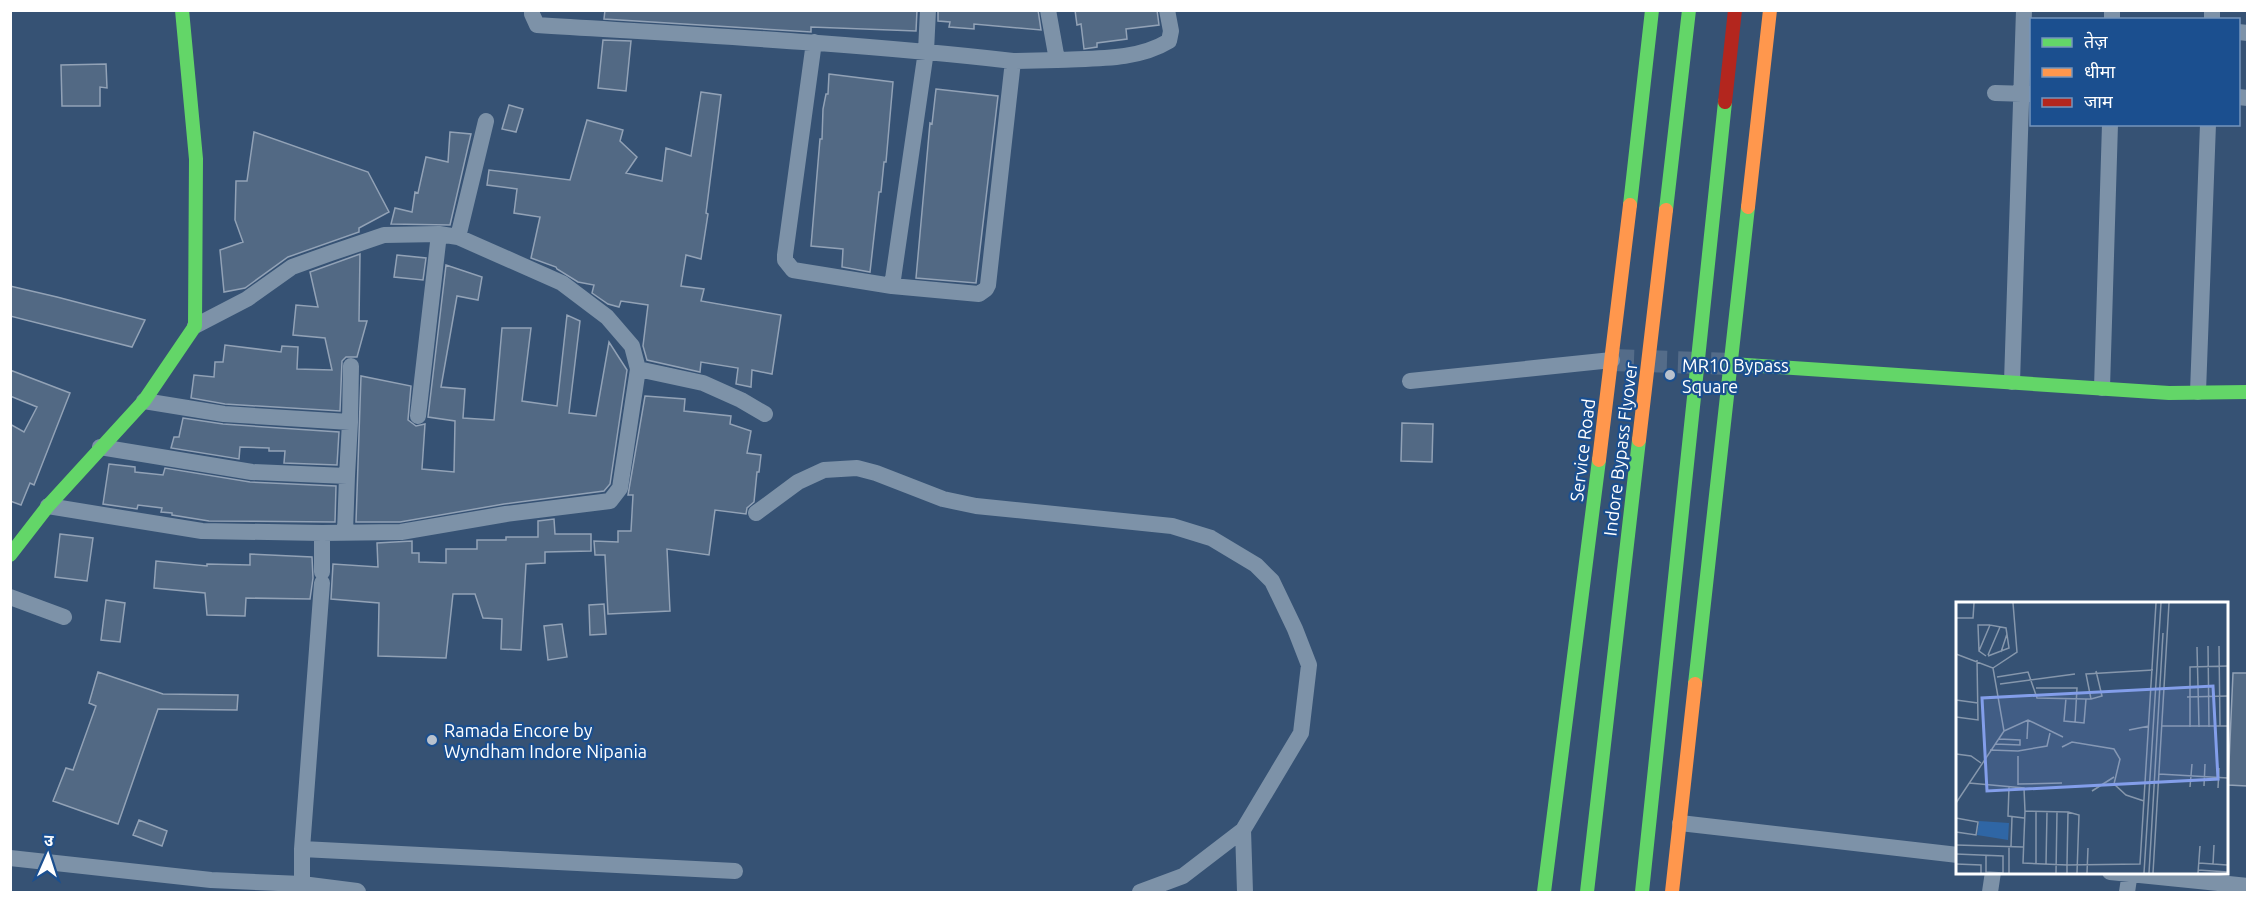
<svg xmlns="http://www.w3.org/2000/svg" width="2258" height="903" font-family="Ubuntu,'Noto Sans Devanagari',sans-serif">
<rect width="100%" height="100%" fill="#365274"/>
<path fill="#526984" stroke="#92a2b6" stroke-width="1.5" d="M605,10H917L916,31L811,27V32L604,19Z
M938,10H1038L1041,30L974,24V29L949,27L950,22L938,21Z
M1075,10H1157L1159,25L1126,29L1127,39L1097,43V47L1084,49L1081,24L1077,25Z
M603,40L631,41L626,91L598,88Z
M106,64L107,88L100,87V106H62L61,65Z
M829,74L893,82L886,162H884L881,192H879L870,272L842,267L843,249L811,246L820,139H822L823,109L826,94H828Z
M936,89L998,96L976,283L916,278L930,123L932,124Z
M701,92L721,95L706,213L708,214L701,259L686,255L681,286L704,289L701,301L781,315L772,374L752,370L751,387L736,384L738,368L701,362L700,372L647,360L643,346L648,305L621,301L619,307L608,304L592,293L594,285L578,282L557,269L556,267L531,258L540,217L514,213L517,189L487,185L489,170L570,180L587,120L623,130L620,141L637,157L626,173L662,181L666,148L691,156Z
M509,105L523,109L516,132L502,129Z
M254,132L368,172L389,212L359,228V232L288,257L245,288L224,292L220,250L243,242L235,220L236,181H247Z
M450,132L471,134L450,225L391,224L395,208L412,212L415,192L418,193L426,157L448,162Z
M360,254L359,321H367L357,357H346L342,361L340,411L225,404L191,398L194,375L214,377L215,362H223L225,345L281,352L282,346L298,347L297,369L332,370L325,338L293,335L296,305L318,307L310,272Z
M397,255L426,258L423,280L394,277Z
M446,265L482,277L478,300L457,296L441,387L465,389L463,418L494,420L502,328H531L522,401L557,406L567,315L580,321L569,413L596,416L609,342L627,370L610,484L604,491L504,504L400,522H356L361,376L411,386L408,420L416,426L425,424L422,469L454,472L455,421L428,417Z
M10,286L57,297L145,320L132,347L10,316Z
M10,370L70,393L34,485L30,483L21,505L10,501V424L24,432L37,407L10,396Z
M645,396L685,399L684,411L731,416L730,424L751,431L747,453L761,455L759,472H757L754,502L747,508L746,514L715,510L709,555L667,549L670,611L608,614L605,555H595L594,541L618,542V531H631L633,495H628Z
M183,418L223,424L339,432L337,465L284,463L285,451H269V448L240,447L239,459L171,448L174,437H179Z
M1402,423L1433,424L1432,462L1401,461Z
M109,464L135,467V472L163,475L165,468L250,482L336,486L335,522L209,521L172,515V513L161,512L162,508L138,505L137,509L103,504Z
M554,519L555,534H591V551L545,552V563L526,564L521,650L501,649L502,619L483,618L475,594H453L446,658L378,656L379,603L331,599L333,564L378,567L377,543L412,541V553H419V562L446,563V549H477V540H506V537H538V521Z
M60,534L93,538L87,581L55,577Z
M250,554L312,557L313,578L310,599L246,598L245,616L207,615L205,593L154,588L156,561L207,566V564L250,565Z
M106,600L125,603L120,642L101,640Z
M604,604L606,634L590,635L589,605Z
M562,624L567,657L548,660L544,626Z
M98,672L163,694L238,695L237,710L158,709L118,824L53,801L66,768L73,770L96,706L89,703Z
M2233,673H2247V786L2228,785Z
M139,820L167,831L162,846L133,835Z"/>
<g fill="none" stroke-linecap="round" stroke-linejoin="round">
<path stroke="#546c89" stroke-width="22" stroke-dasharray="22 11" stroke-linecap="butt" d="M1612,360L1732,364"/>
<path stroke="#7d92a8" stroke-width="16" d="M532,10V14L537,25C696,35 855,43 1013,61
M2112,20V10
M2212,20V10
M2238,32L2248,33
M814,42L785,255V260L793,270L892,286L979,294L986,289L988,285L1013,61L1057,60L1048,10
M1057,60C1094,58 1136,61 1169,41L1171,31L1167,10
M1995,93L2030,94
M2238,97L2248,98
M458,237L486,121
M892,286L926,51L928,10
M638,369L703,383L741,400L765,414
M1410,381L1612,360
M2012,382L2024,10
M2102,388L2110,124
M2198,392L2208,124
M418,416L439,234
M350,422L351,366
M100,447L252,472L347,476L350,422L224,414L144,401
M48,506L202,531L322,533L401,532L506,514L610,501L620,488L638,369L632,346L607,317L562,283L458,237L439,234L384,235L331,253L292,267L247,299L195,326
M756,513L798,482L824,470L857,468L876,473L943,499L976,506L1172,526L1211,538L1256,565L1272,581L1295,629L1309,665L1301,733L1243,830L1245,892
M345,532L347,476
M322,533V572
M10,597L64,617
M1680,823L1958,855
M302,849L735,871
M10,858L211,880L302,884L357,891L358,892
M2110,872L2248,886
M302,884V849L322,583
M1140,892L1183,876L1243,830
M1990,892L1993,872
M2127,892L2130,872"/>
<path stroke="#63d668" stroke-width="14" d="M1630,205L1652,10
M1732,364L2169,393L2248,392
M10,555L48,506L144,401L195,326L196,159L182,10
M1695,684L1748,207
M1544,892L1599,460"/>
<path stroke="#ff974d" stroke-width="14" d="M1748,207L1770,10
M1599,460L1630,205
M1672,892L1695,684"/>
<path stroke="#63d668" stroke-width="14" d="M1666,210L1689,10
M1587,892L1639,440
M1642,892L1725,102"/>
<path stroke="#ff974d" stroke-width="14" d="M1639,440L1666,210"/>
<path stroke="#b3261e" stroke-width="14" d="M1725,102L1735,10"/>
</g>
<g fill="#b9c2ce" stroke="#1b4f8f" stroke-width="2">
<circle cx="1670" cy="375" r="6"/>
<circle cx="432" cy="740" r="6"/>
</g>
<g text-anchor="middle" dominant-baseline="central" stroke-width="4.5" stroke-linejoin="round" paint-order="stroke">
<g font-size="18" fill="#fff" stroke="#1b4f8f" text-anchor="start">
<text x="1682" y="365">MR10 Bypass<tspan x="1682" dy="21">Square</tspan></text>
<text x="444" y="730">Ramada Encore by<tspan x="444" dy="21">Wyndham Indore Nipania</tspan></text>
</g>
<g font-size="18" fill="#fff" stroke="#1b4f8f">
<text transform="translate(1620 449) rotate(-83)">Indore Bypass Flyover</text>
<text transform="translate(1582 450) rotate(-83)">Service Road</text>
</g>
</g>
<g transform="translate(1956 602)">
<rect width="272" height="272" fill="#365274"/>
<path d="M23,219L53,221L52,238L21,233Z" fill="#2f66a5"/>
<path fill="none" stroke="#8697ac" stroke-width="1.5" d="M0,16H17L18,1M252,44L253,125M263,44L264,124M241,45L243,125M23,49L22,23H34M45,50L51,32M0,52L37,66L48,129L0,201M32,53L44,25M30,54L23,49L34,23L50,26L53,46L32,54M37,66L61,50L57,1M41,75L72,70L81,96L130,97M44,82L119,72M80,86H121L119,121M231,95L272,94M110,96L108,119L128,121L130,97H135L130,72L197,68M135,97L146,94L140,69M0,98L22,101M0,115L22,118L21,58M205,124H272M234,125V65L272,64M173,128L193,124M48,129L72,118L107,135M71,137L72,118M39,142L64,143V138L43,137M106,145L116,140L158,147L164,157L158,182L170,193L188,199M34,148L62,149L91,144L94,131M0,152L15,154L25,161M203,172L272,176M13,181L68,186L69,209L112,210L111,263L184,262L200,1M62,182L106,181M62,183V154M248,184L249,162M53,185L52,214L68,216M234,185L236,162M262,186L263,166M136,189L158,175M69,209L67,261L111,263V271M112,210L123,213L121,271M0,216L22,220L20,233L0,230M0,243L67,245M55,244L56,215M0,252L47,254V271L30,270V253M243,261L271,263M0,262L25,263V271M80,262V210M90,262L91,210M257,262L258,243M242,268L272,270M53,271V244M100,271L101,210M131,271L132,246M188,271L205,1M193,271L207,31M197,271L213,1M242,271L244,244"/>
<path fill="#839eea" fill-opacity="0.15" stroke="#839eea" stroke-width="3" d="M257,84L262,177L31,189L26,96Z"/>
<rect width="272" height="272" fill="none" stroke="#fff" stroke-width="3"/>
</g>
<rect width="2258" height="903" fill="none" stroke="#ffffff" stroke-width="24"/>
<rect x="2030" y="18" width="210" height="108" fill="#1b4f8f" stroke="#7695bc" stroke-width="1.5"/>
<rect x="2042" y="38" width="30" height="9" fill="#63d668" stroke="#7695bc" stroke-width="1.5"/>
<text x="2084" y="48" font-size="18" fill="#ffffff">तेज़</text>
<rect x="2042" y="68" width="30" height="9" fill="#ff974d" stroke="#7695bc" stroke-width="1.5"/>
<text x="2084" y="78" font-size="18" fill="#ffffff">धीमा</text>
<rect x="2042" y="98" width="30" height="9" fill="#b3261e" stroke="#7695bc" stroke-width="1.5"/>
<text x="2084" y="108" font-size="18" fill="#ffffff">जाम</text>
<g transform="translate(48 855) rotate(3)" stroke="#1b4f8f" stroke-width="4.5" paint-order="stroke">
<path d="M0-4.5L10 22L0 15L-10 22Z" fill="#ffffff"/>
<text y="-9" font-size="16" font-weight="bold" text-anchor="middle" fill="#ffffff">उ</text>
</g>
</svg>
